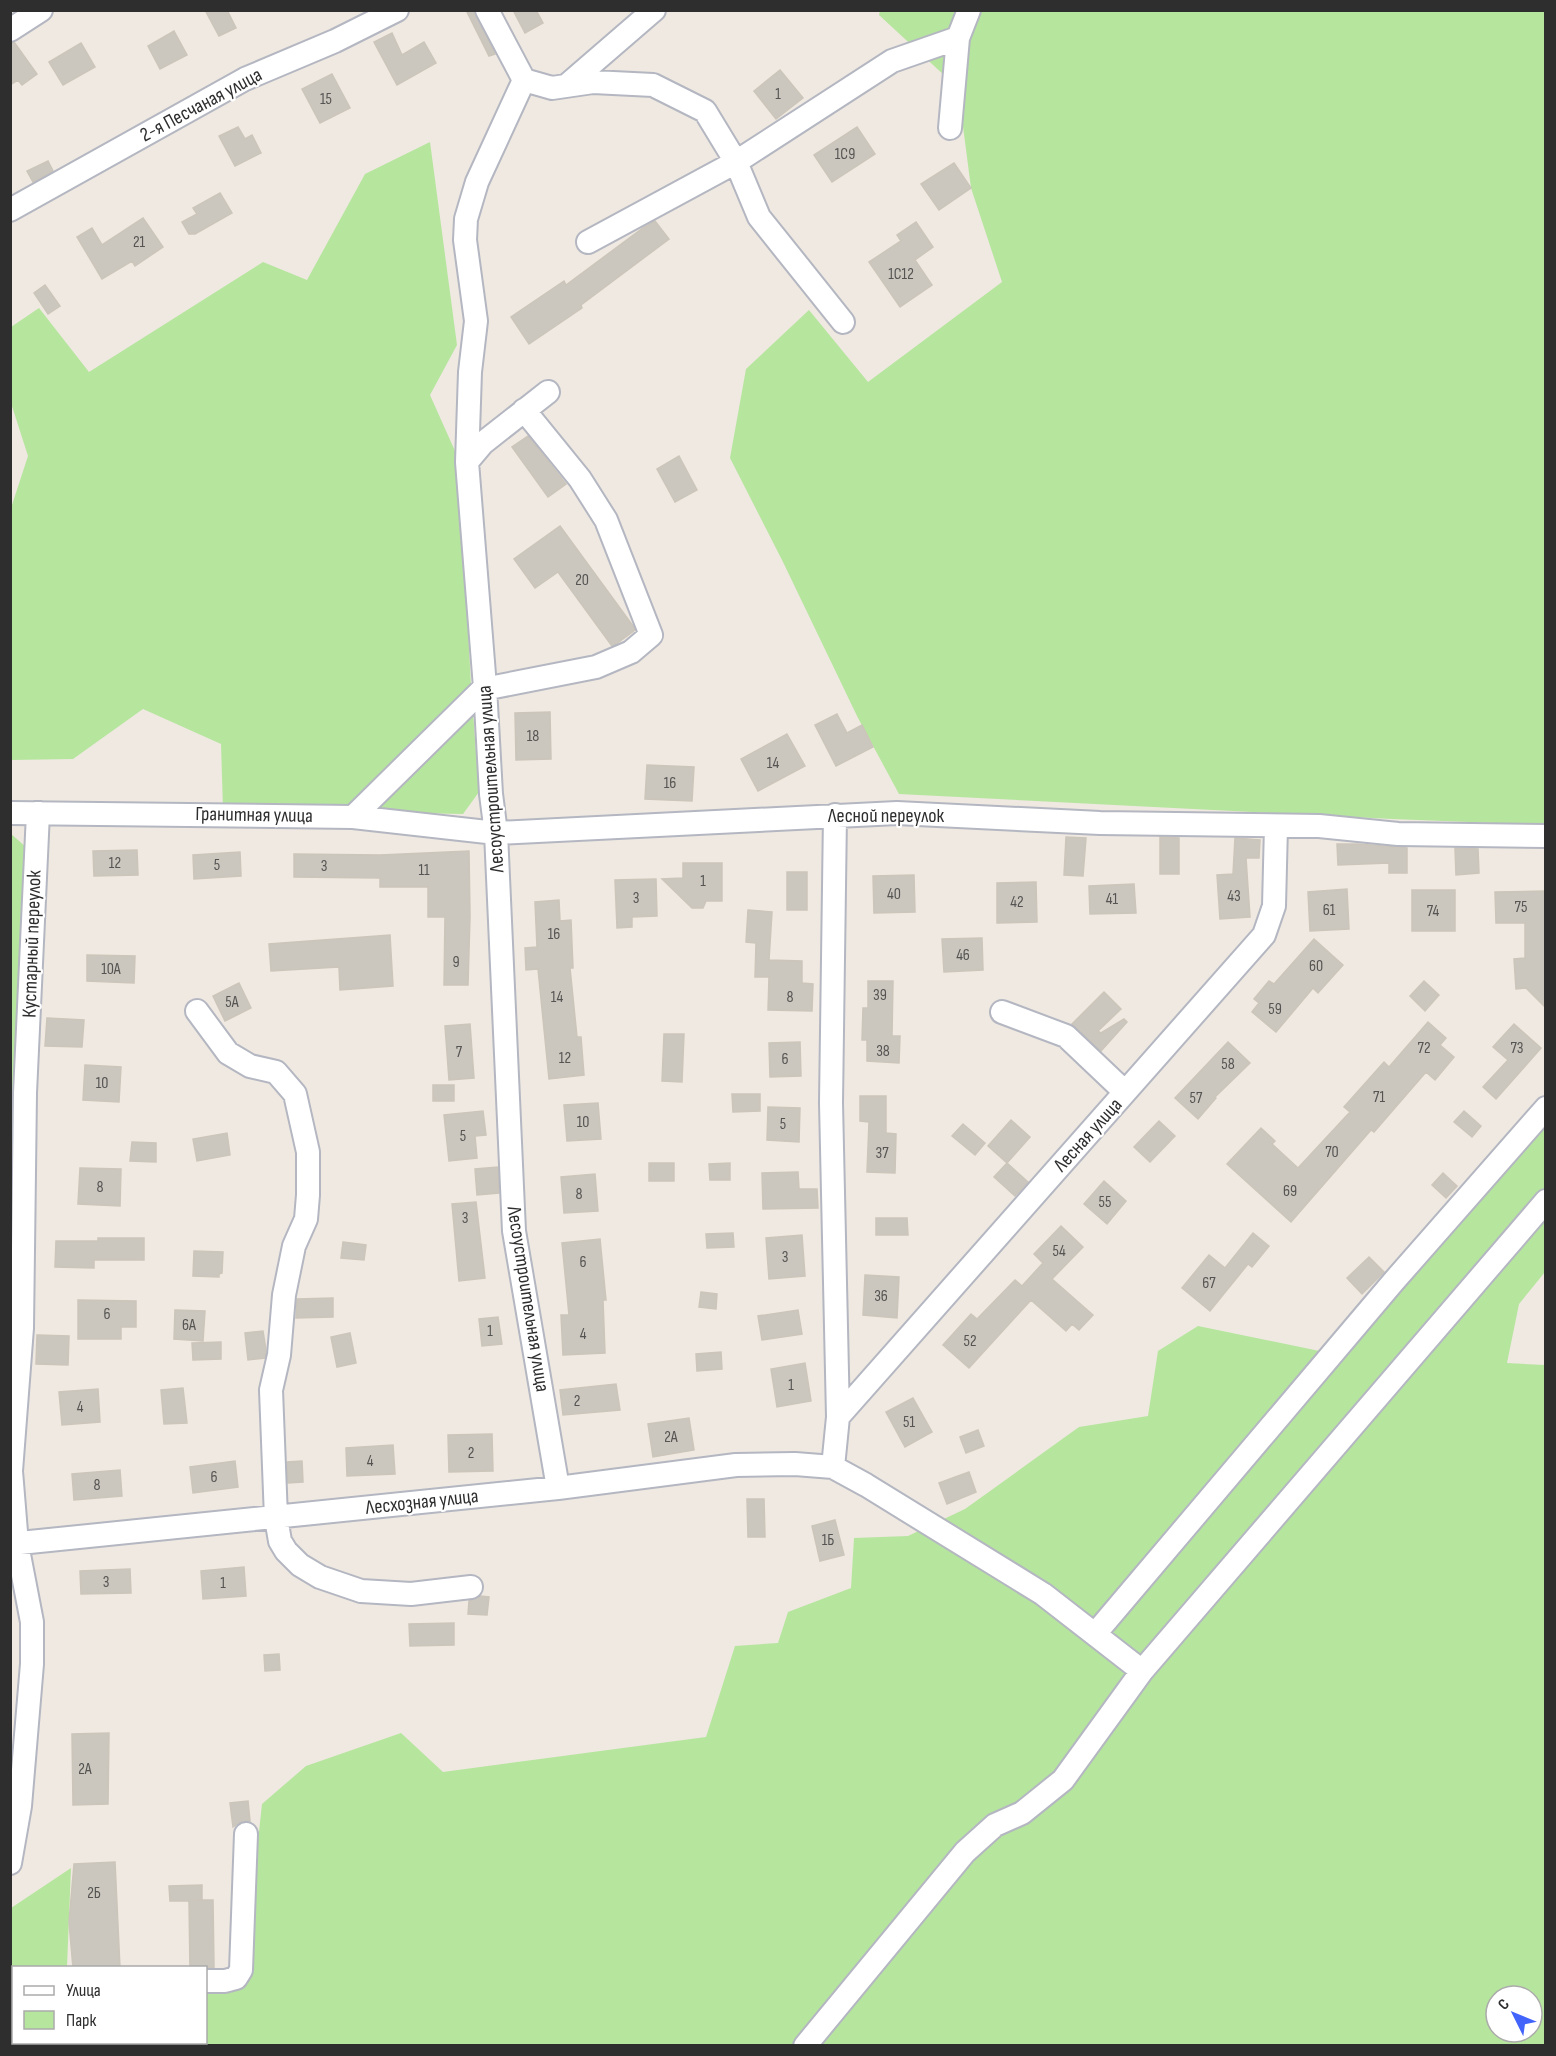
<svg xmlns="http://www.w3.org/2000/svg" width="1556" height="2056" font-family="'Sofia Sans Condensed',sans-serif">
<rect width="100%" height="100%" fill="#efe9e1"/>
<path fill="#b6e59e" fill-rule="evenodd" d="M880,11H1545V825L1392,819L899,794L858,718L783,562L730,458L746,369L809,310L868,382L1002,282L971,188L958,88L879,15Z
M430,142L457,345L430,395L459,460L471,686L479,792L463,814L223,809L221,744L143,709L73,759L11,760V508L28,456L11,403V327L39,308L89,372L263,262L307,280L365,174Z
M10,833L35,855L22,1328H10Z
M1545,1113V1272L1519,1304L1507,1363L1545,1365V2045L11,2046V1908L71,1868L67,1967L14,1968V2042H206V1971L244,1970L262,1804L306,1766L401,1733L443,1772L706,1737L735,1646L778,1643L788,1612L851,1588L854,1538L908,1536L965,1509L1079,1427L1148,1416L1158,1351L1198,1326L1334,1354ZM1496,1996H1532V2032H1496Z"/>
<path fill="#cbc7bf" stroke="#cbc5ba" stroke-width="1.5" d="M205,10H227L236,28L219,36Z
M466,10H474L495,54L489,56Z
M513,10H536L543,23L525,33Z
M174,31L187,55L160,69L148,46Z
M392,33L402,55L424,42L436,63L397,85L374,42Z
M14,42L37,74L22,85L18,80L10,85V43Z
M81,43L95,67L63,85L49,62Z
M780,70L803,98L776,119L754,91Z
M332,74L350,108L320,123L302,89Z
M238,127L245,139L252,135L261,153L235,166L219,136Z
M857,127L875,154L832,182L814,155Z
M48,161L53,171L33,182L27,171Z
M954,163L971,188L939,210L921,184Z
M220,193L232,213L195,234H189L182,222L197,214L193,208Z
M143,218L163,247L135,266L132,261L102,279L77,237L92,228L102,245Z
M655,221L669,239L581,305L582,308L529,344L511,317L564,281L566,285L643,228Z
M916,222L933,247L915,260L932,285L900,307L869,262L901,241L897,235Z
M45,285L60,306L48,314L34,293Z
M528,436L566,484L548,497L512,447Z
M679,456L697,490L675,502L657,469Z
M560,526L633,626L635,630L616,644L612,646L558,572L535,588L514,559Z
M550,712L551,759L516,760L515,713Z
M837,714L847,733L862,725L873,747L836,766L815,725Z
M787,734L805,766L758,791L741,759Z
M647,765L694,767L692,801L645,799Z
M1066,837L1086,838L1083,876L1064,875Z
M1160,837L1179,838V874H1160Z
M1235,838L1260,840L1259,858H1246L1250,917L1220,919L1217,875L1233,874Z
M1337,844H1358L1407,848V873H1389V863L1338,865Z
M1455,848L1478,849L1479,873L1456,875Z
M137,850L138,875L94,876L93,851Z
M469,851L470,916L468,985H444L445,917H428V887H380V878L294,877V854L380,855Z
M240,852L241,876L194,879L193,855Z
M683,863H722V901H706L703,908H692L662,879L683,878Z
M787,872H807V910H787Z
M914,875L915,912L874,913L873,876Z
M656,879L657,916L632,917V927L617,928L615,880Z
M1036,882L1037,922L997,923V883Z
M1134,884L1136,913L1090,914L1089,886Z
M1347,889L1349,929L1310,931L1308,892Z
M1412,890H1455V931H1412Z
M1545,891V1007L1526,988L1516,989L1514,959L1525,958V923H1496L1495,892Z
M559,900L560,921L571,920L573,968H570L577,1037H581L584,1075L549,1079L538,969L526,970L525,948L537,947L535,902Z
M748,910L772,912L769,960L802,961V983L813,984L812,1011L768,1010L769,977H755L756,943L746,942Z
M390,935L393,986L340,990L339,967L271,971L269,944Z
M982,938L983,970L944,972L942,939Z
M1314,939L1343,965L1318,993L1313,988L1276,1032L1252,1012L1259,1003L1254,999L1269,981L1274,984Z
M87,955L135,956L134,983L87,981Z
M868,981H893L892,1036H900L899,1063L867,1061V1040H862L863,1008H868Z
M1424,981L1439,995L1425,1011L1410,996Z
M239,983L251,1008L225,1021L213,996Z
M1104,992L1121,1009L1098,1031L1101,1033L1124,1019L1127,1022L1101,1051L1072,1024Z
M47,1018L84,1020L82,1047L45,1046Z
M1428,1022L1446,1038L1440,1045L1454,1057L1435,1080L1426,1072L1374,1132L1371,1130L1291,1222L1227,1164L1261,1128L1275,1141L1272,1144L1298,1168L1350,1112L1344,1107L1384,1062L1389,1067Z
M470,1024L474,1078L449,1080L445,1026Z
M1514,1024L1541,1048L1496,1099L1483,1087L1508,1060L1493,1047Z
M664,1034H684L682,1082L662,1081Z
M800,1042L801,1076L770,1077L769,1043Z
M1228,1042L1250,1063L1215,1097L1216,1098L1198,1119L1175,1098Z
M85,1065L121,1067L119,1102L83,1100Z
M433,1085H454V1101H433Z
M732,1094H760V1111L733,1112Z
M860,1096H886V1133L896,1134L895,1173L867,1172L869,1122L860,1121Z
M598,1103L601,1139L567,1141L564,1105Z
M768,1107L800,1108L799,1142L767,1140Z
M483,1111L486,1135L475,1136L477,1158L449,1161L444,1115Z
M1464,1111L1481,1126L1472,1137L1454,1122Z
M1011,1120L1030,1137L1007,1163L988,1146Z
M1159,1121L1175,1136L1150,1162L1134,1147Z
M963,1124L985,1143L975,1155L952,1136Z
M227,1133L230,1155L197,1161L193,1139Z
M132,1142L156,1143V1162L130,1161Z
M649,1163H674V1181H649Z
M730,1163V1180H710L709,1164Z
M1007,1163L1028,1182L1015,1196L994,1177Z
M498,1167L499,1193L477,1195L475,1169Z
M80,1168L121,1169L120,1206L78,1204Z
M798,1172L799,1189H817L818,1208L763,1209L762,1173Z
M1443,1173L1457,1186L1446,1198L1432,1185Z
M595,1174L598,1211L564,1213L561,1177Z
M1104,1181L1126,1201L1107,1224L1084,1204Z
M476,1202L485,1278L459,1281L452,1204Z
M876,1218H907L908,1235H876Z
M1061,1226L1083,1247L1052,1279L1093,1315L1079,1330L1072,1324L1066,1331L1031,1300L969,1368L943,1345L971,1314L977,1319L1015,1280L1022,1286L1043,1263L1034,1254Z
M733,1233L734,1247L707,1248L706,1234Z
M1253,1233L1269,1246L1252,1267L1248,1264L1210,1311L1182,1288L1209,1255L1225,1268Z
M802,1235L805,1276L769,1279L766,1238Z
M98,1238H144V1260H94V1268L55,1267L56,1241H98Z
M600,1239L606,1300H603L605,1353L563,1355L561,1315H569L562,1243Z
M343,1242L366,1245L364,1260L341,1258Z
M194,1251L223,1252L222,1273L219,1274V1277L193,1276Z
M1369,1257L1384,1272L1362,1294L1347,1278Z
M865,1275L899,1277L897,1318L863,1315Z
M701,1292L717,1294L716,1309L699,1307Z
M333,1298V1317L296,1318L297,1299Z
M78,1300L136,1301V1327H121V1339H78Z
M175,1310L205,1311L203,1341L174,1339Z
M798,1310L802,1334L762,1340L758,1316Z
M498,1317L502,1344L482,1346L479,1319Z
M263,1331L266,1350L265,1358L248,1360L245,1333Z
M350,1333L356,1363L337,1367L331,1337Z
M37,1335L69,1336L68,1365L36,1364Z
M221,1342V1359L193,1360L192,1343Z
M721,1352L722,1369L697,1371L696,1354Z
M805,1363L811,1401L777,1407L771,1369Z
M616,1384L620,1410L563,1415L560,1390Z
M183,1388L187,1423L164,1424L161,1390Z
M98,1389L100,1422L62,1425L59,1392Z
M913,1398L932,1432L905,1447L886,1412Z
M689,1418L694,1450L653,1457L648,1424Z
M978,1430L984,1446L966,1453L960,1437Z
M492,1434L493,1471L449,1472L448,1435Z
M393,1445L395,1474L347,1476L346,1448Z
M235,1461L238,1487L193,1493L190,1467Z
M302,1461L303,1482L288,1483L287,1462Z
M120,1470L122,1496L74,1500L72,1474Z
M969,1472L976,1492L947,1504L939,1483Z
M747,1499H764L765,1537H748Z
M835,1520L844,1555L820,1561L812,1526Z
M244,1567L246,1596L203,1599L201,1571Z
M130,1569L131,1593L81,1594L80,1571Z
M480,1596L489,1597L487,1615L468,1614L469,1601Z
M454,1623V1645L410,1646L409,1624Z
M279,1654L280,1670L265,1671L264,1655Z
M109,1733L108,1804L73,1805L72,1734Z
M248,1801L250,1821L240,1822L233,1827L230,1803Z
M115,1862L120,1968H73L69,1922L74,1864Z
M202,1885V1900H196H213L214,1968H190L189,1901H170L169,1886Z"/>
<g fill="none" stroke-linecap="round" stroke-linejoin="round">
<g stroke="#b4b7c1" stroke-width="26">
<path id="minor" d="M487,10L524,80
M10,30L41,10
M524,80L477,182L466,219L465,240L476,321L470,372L467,462L485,687L491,794L496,833L514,1231L558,1488
M524,80L552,88L593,82L653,85L705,111L736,162L759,217L843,322
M566,86L654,10
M950,128L958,38L969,10
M10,210L245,79L335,41L397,10
M588,242L736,162L892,61L958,38
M467,462L483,443L548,392
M489,688L596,667L631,652L651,635L606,520L580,479L524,410
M10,813L353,817L496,833L897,813L1100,823L1319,826L1398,834L1546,836
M353,817L485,687
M197,1011L228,1053L250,1066L276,1072L295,1094L308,1152V1195L306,1219L294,1246L284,1295L279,1355L271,1390L276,1518L280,1541L286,1551L300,1565L320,1577L361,1591L411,1594L471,1587
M1002,1012L1066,1036L1125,1092
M838,1417L1264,935L1274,906L1276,826
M833,1467L838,1417L831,1103L835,815
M10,1544L558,1488L736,1465L795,1464L833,1467L866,1485L1043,1594L1142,1671
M1095,1634L1394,1281L1546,1108
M10,1863L20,1806L32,1664V1622L17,1544L11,1471L22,1328L25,1093L38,813
M10,1981H14
M206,1981H225L236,1978L241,1970L246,1834
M805,2046L965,1852L995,1825L1022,1813L1063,1780L1142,1671L1546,1201"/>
</g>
<use href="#minor" stroke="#fff" stroke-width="22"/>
</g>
<g text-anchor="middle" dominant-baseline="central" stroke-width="4.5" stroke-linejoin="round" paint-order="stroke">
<g font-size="16" fill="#555452">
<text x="778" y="94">1</text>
<text x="326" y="99">15</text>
<text x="845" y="154">1С9</text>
<text x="139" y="242">21</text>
<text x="901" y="274">1С12</text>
<text x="582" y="580">20</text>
<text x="533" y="736">18</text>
<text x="773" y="763">14</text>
<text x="670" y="783">16</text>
<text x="115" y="863">12</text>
<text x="217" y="865">5</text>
<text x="324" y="866">3</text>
<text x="424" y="870">11</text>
<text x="703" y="881">1</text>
<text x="894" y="894">40</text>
<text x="1234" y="896">43</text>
<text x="636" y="898">3</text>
<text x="1112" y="899">41</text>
<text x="1017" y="902">42</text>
<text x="1521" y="907">75</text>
<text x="1329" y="910">61</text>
<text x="1433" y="911">74</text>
<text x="554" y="934">16</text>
<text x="963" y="955">46</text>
<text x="456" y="962">9</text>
<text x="1316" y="966">60</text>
<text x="111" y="969">10А</text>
<text x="880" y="995">39</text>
<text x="557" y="997">14</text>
<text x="790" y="997">8</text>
<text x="232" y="1002">5А</text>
<text x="1275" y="1009">59</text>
<text x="1424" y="1048">72</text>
<text x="1517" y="1048">73</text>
<text x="883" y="1051">38</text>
<text x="459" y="1052">7</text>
<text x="565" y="1058">12</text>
<text x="785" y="1059">6</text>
<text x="1228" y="1064">58</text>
<text x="102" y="1083">10</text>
<text x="1379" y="1097">71</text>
<text x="1196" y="1098">57</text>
<text x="583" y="1122">10</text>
<text x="783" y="1124">5</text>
<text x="463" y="1136">5</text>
<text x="1332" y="1152">70</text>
<text x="882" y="1153">37</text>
<text x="100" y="1187">8</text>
<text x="1290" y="1191">69</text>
<text x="579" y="1194">8</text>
<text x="1105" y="1202">55</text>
<text x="465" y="1218">3</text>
<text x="1059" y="1251">54</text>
<text x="785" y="1257">3</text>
<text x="583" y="1262">6</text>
<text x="1209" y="1283">67</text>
<text x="881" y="1296">36</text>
<text x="107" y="1314">6</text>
<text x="189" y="1325">6А</text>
<text x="490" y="1331">1</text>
<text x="583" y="1334">4</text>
<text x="970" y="1341">52</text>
<text x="791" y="1385">1</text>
<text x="577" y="1401">2</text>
<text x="80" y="1407">4</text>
<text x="909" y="1422">51</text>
<text x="671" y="1437">2А</text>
<text x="471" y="1453">2</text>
<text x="370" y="1461">4</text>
<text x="214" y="1477">6</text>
<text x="97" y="1485">8</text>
<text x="828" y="1540">1Б</text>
<text x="106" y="1582">3</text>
<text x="223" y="1583">1</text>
<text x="85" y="1769">2А</text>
<text x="94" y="1893">2Б</text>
</g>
<g font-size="20" fill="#2e2e2e" stroke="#fff">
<text transform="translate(201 105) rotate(-28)">2-я Песчаная улица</text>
<text transform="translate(491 779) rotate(-94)">Лесоустроительная улица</text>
<text transform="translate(254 815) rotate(1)">Гранитная улица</text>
<text x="886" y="816">Лесной переулок</text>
<text transform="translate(32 944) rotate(-88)">Кустарный переулок</text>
<text transform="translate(1088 1135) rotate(-48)">Лесная улица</text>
<text transform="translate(528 1299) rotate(81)">Лесоустроительная улица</text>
<text transform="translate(422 1502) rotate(-6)">Лесхозная улица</text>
</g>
</g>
<rect width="1556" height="2056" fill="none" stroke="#2e2e2e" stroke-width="24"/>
<rect x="12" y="1966" width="195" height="78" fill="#ffffff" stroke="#ababab" stroke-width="1.5"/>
<rect x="24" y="1986" width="30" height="9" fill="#ffffff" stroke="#ababab" stroke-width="1.5"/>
<text x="66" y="1996" font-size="18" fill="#2e2e2e">Улица</text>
<rect x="24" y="2011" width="30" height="18" fill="#b6e59e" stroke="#ababab" stroke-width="1.5"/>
<text x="66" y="2026" font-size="18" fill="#2e2e2e">Парк</text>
<g transform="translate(1514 2014) rotate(313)"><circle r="28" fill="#ffffff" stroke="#ababab" stroke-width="1.5"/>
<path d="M0-4.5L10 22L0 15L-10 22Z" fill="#4264fb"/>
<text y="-9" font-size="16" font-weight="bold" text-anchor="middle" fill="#2e2e2e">С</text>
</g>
</svg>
